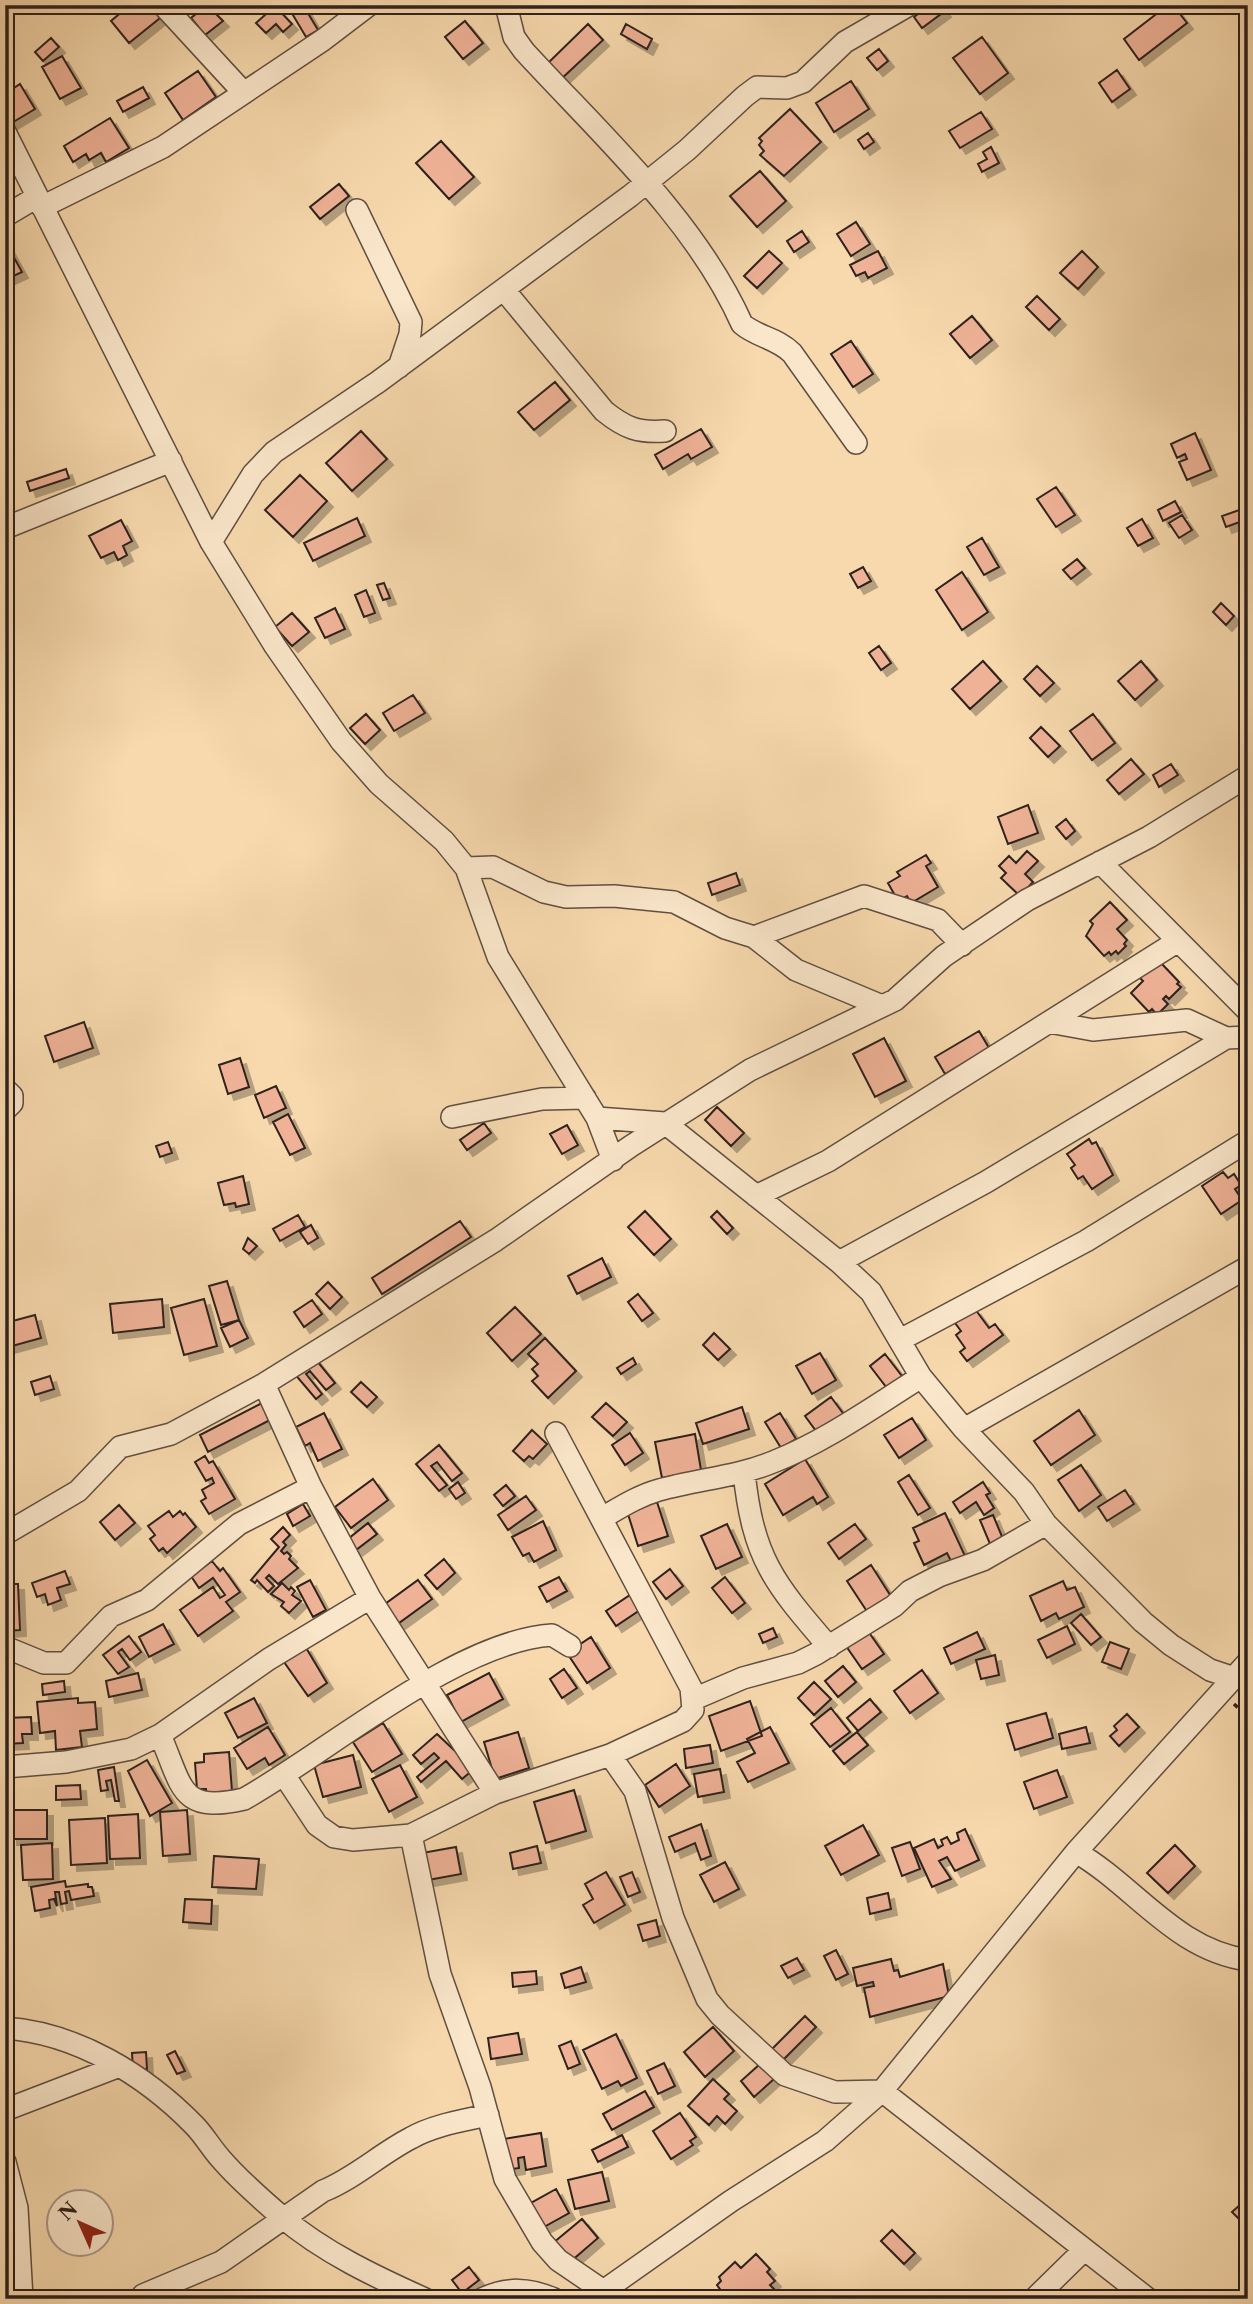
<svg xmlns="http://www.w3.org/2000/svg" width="1253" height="2304" font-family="'Libre Caslon Text',serif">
<defs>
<filter id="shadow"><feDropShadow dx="6" dy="6" stdDeviation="0" flood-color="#0004"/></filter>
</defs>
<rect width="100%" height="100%" fill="#f7d9ad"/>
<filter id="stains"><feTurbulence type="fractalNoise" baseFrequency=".00286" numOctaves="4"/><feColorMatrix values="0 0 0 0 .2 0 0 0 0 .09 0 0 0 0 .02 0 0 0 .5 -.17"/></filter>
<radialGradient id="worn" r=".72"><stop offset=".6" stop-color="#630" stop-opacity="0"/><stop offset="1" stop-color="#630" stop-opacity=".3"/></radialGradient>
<path fill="#efb297" stroke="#2e211d" stroke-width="2" filter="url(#shadow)" d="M130,5H150L160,18L129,43L111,21Z
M207,5L223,21L205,35L191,18Z
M287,5H303L318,30L306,37Z
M930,5H940L945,11L922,28L914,17Z
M1168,5H1173L1187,23L1139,60L1124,39Z
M275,6L292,24L283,32L276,24L266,33L256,23Z
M465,21L483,43L463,59L445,37Z
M588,24L603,40L559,81L545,66Z
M626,24L652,39L647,49L621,34Z
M982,37L1008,73L980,94L953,58Z
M51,38L59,47L43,61L35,52Z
M879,49L888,61L877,70L867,58Z
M62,56L81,88L60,99L42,67Z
M1117,70L1130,89L1112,102L1099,83Z
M198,71L216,97L183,120L165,93Z
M851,81L869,109L834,132L816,103Z
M20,84L35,109L10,124L5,116V94Z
M143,87L149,98L123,112L117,101Z
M790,109L821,142L784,176L760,155L764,151L759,145L762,141L759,138Z
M981,112L992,129L960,148L949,131Z
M110,118L129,148L106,162L101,153L89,160L86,154L73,162L64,146Z
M868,133L874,142L864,149L858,140Z
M441,141L474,177L449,199L416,163Z
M991,147L999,163L982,172L978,164L987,159L983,152Z
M760,171L786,201L757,227L730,196Z
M339,184L349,196L320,219L310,207Z
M856,222L870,244L851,256L837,234Z
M802,231L809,242L794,252L787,241Z
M5,241L22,272L5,280Z
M769,251L782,263L757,288L744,276Z
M878,251L887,268L868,278L865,272L856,276L850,265Z
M1082,251L1098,267L1078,289L1060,273Z
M1037,296L1060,319L1049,330L1026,307Z
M972,316L992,340L970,358L950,334Z
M851,341L873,374L853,387L831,354Z
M555,382L570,400L534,430L518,412Z
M701,429L712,447L691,459L688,454L663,469L655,455Z
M361,431L387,459L352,491L326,463Z
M1195,433L1211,470L1187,480L1179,462L1187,459L1185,454L1177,458L1171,444Z
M66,469L69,478L30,491L27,482Z
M300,475L327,501L293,537L265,510Z
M1056,487L1075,515L1056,527L1037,499Z
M1175,501L1181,512L1163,521L1158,510Z
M1248,507V519L1226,527L1222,516Z
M1182,515L1192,530L1179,538L1169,523Z
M357,518L365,536L313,561L304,543Z
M1142,519L1153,538L1138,546L1127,528Z
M121,520L132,541L123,546L127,555L118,560L114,552L101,558L89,536Z
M982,538L999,567L984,575L967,547Z
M1077,559L1085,568L1071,579L1063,570Z
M863,567L871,581L858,588L850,574Z
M962,572L988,612L962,630L936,590Z
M384,583L390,598L383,600L377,585Z
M366,590L375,613L364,617L355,595Z
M1221,603L1234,616L1226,625L1213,612Z
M335,608L345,629L325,638L315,618Z
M292,613L309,632L292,646L275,627Z
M879,646L891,663L881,670L869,653Z
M983,661L1001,681L970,709L952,689Z
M1141,661L1157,680L1135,700L1118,681Z
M1037,666L1054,683L1040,696L1024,679Z
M413,695L425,713L394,731L383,713Z
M366,714L380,730L365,744L350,728Z
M1093,714L1115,743L1092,760L1070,731Z
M1041,727L1060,746L1048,757L1030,738Z
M1131,759L1144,774L1119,794L1107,780Z
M1171,764L1178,775L1159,787L1153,775Z
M1028,805L1038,833L1008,844L998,817Z
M1066,819L1075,831L1066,839L1056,827Z
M1027,851L1038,861L1025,874L1033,882L1020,896L1001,878L1006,873L999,866L1009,856L1016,863Z
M926,855L931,863L926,866L938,887L911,903L907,896L898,901L888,883L900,876L897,872Z
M736,873L740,885L712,895L708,883Z
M1110,902L1127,920L1117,929L1127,940L1124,944L1126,946L1118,954L1116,951L1111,955L1109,952L1104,956L1086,936L1093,924L1090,921Z
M1161,963L1179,982L1177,984L1181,987L1169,999L1166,996L1163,999L1168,1004L1157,1015L1152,1009L1149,1012L1131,993L1143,981L1137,975Z
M84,1022L93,1048L54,1062L45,1036Z
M979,1031L989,1048L945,1074L935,1057Z
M884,1038L906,1081L875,1097L853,1054Z
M240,1058L249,1087L228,1094L219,1065Z
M276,1086L286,1108L264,1118L255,1095Z
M717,1107L744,1133L731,1146L705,1120Z
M288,1114L305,1148L290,1155L273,1122Z
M484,1123L491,1133L467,1150L460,1140Z
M567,1125L578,1145L562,1154L550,1134Z
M1089,1139L1092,1144L1096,1142L1113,1175L1092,1189L1083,1176L1078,1179L1071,1168L1075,1165L1067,1154Z
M168,1142L172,1153L160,1157L156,1146Z
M1223,1172L1228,1178L1234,1174L1241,1185L1235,1189L1242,1200L1221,1214L1202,1186Z
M243,1176L249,1204L236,1207L235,1203L224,1205L218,1183Z
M645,1211L671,1239L654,1255L628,1227Z
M717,1211L733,1228L727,1234L711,1217Z
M298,1215L305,1227L280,1241L273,1229Z
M460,1221L471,1237L382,1294L372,1278Z
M311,1225L318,1238L308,1244L300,1232Z
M248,1238L257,1246L249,1254L243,1249Z
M602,1258L611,1277L577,1294L568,1276Z
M227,1281L239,1320L221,1325L209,1286Z
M328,1282L342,1297L330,1309L316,1294Z
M638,1294L653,1313L642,1321L628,1302Z
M162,1299L164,1327L113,1333L110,1304Z
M204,1299L217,1346L184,1355L171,1308Z
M312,1300L322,1314L304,1327L294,1312Z
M515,1307L541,1334L512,1361L487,1333Z
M975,1309L989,1328L995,1324L1003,1335L967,1361L960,1352L965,1348L956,1335L961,1331L955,1323Z
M35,1315L41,1338L5,1348V1323Z
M239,1320L248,1338L230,1347L221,1328Z
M714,1333L730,1349L718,1360L703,1345Z
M545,1338L576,1371L548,1398L532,1381L538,1376L532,1369L538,1364L528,1354Z
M820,1353L836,1380L812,1394L796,1366Z
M885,1354L905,1380L890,1392L870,1366Z
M313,1356L335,1383L326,1390L310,1371L306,1374L322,1394L316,1399L293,1372Z
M633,1358L636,1364L621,1374L617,1368Z
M50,1376L54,1389L35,1395L31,1382Z
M361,1382L377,1397L367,1407L351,1392Z
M831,1397L845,1416L819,1435L805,1416Z
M262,1403L270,1420L208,1452L200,1435Z
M606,1403L627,1422L613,1436L592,1417Z
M742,1407L749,1429L703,1444L696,1423Z
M1079,1410L1095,1435L1051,1465L1034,1441Z
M324,1413L342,1449L318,1461L310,1443L305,1446L296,1427Z
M780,1413L796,1439L781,1448L765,1422Z
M912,1418L926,1440L899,1458L884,1435Z
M532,1430L547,1444L533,1459L529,1456L524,1461L513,1451Z
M630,1433L643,1453L625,1465L612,1445Z
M695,1434L701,1470L662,1478L655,1442Z
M439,1445L462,1473L452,1481L437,1462L431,1466L447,1485L439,1491L416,1464Z
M205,1456L209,1463L213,1461L235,1499L209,1514L201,1501L206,1498L202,1490L214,1483L212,1478L206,1481L195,1462Z
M805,1459L828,1497L817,1504L813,1497L783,1515L765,1484Z
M1081,1465L1101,1495L1079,1511L1058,1480Z
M909,1475L930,1508L918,1515L898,1482Z
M373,1479L388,1500L351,1528L335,1507Z
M458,1482L465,1493L456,1499L449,1489Z
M983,1482L990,1493L986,1495L994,1508L984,1515L976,1502L960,1513L953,1502Z
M506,1485L515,1496L503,1506L494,1495Z
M1125,1490L1134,1504L1107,1521L1098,1507Z
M526,1496L536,1510L508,1530L498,1515Z
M657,1502L668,1536L638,1546L627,1511Z
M303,1504L310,1516L293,1526L287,1514Z
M119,1505L135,1523L115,1540L100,1522Z
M169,1511L173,1517L180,1511L183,1515L185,1513L196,1527L167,1553L163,1548L159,1551L150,1539L155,1535L148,1526Z
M945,1513L965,1556L952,1563L947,1553L924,1565L914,1543L919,1541L913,1528Z
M993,1515L1003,1539L990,1544L980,1520Z
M543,1521L556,1550L534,1562L529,1553L523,1556L512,1537Z
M368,1523L377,1534L356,1550L348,1539Z
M727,1524L742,1557L716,1569L701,1536Z
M855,1524L866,1539L839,1559L828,1543Z
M283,1527L290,1535L283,1542L286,1545L281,1551L284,1554L287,1552L291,1556L289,1559L298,1568L278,1584L269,1575L266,1578L274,1586L268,1592L257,1580L255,1583L251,1580L279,1547L271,1539Z
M444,1559L455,1573L437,1589L425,1575Z
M212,1561L220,1571L223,1568L240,1592L226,1602L233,1611L198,1636L180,1610L213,1587L220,1598L225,1595L213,1578L199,1588L191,1576Z
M871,1565L892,1598L868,1613L847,1581Z
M670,1569L683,1586L666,1599L653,1582Z
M65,1571L70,1584L57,1588L61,1600L48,1605L45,1594L37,1597L32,1583Z
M559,1577L567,1591L547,1602L539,1587Z
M725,1577L745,1603L732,1613L712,1588Z
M310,1580L326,1610L313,1617L297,1587Z
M418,1580L432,1599L399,1623L385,1604Z
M1063,1581L1067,1590L1075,1587L1084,1607L1059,1619L1056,1613L1041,1621L1030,1596Z
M282,1583L289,1590L291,1587L295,1591L292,1595L301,1601L289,1613L281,1606L284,1602L271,1594Z
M5,1584H18L20,1630L5,1631Z
M633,1593L643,1608L616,1626L606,1611Z
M1081,1614L1101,1637L1091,1645L1071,1623Z
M163,1624L174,1644L149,1657L139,1637Z
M1067,1626L1075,1644L1047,1658L1038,1640Z
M773,1628L777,1637L763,1643L759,1634Z
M868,1631L884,1654L862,1669L846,1646Z
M977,1632L985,1649L951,1664L944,1648Z
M129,1636L141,1652L130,1660L122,1649L118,1652L129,1667L118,1674L103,1655Z
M591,1637L610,1668L587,1683L567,1653Z
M1110,1642L1129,1649L1121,1669L1102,1662Z
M305,1646L327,1683L308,1696L284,1662Z
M995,1655L999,1675L981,1679L976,1660Z
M843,1666L856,1682L838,1697L825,1681Z
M564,1669L577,1688L562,1698L550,1679Z
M922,1670L938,1693L910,1713L894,1691Z
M138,1673L142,1690L109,1697L106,1681Z
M489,1673L503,1699L461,1722L447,1695Z
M64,1681L65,1692L43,1695L42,1684Z
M814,1682L831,1699L814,1715L798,1698Z
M78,1698V1703L95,1702L97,1729L80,1731L82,1747L56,1750L55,1731L40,1733L37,1702Z
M254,1698L267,1723L238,1738L225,1713Z
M870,1699L881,1712L858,1731L847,1718Z
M750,1701L762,1736L721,1751L709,1716Z
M831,1708L850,1732L830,1747L811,1724Z
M1046,1713L1053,1738L1015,1750L1007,1724Z
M1127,1714L1139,1727L1119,1746L1110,1736L1117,1730L1114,1726Z
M31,1717L32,1734H22L23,1743L5,1744V1718Z
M383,1723L402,1754L372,1772L353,1742Z
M268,1727L285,1755L269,1765L265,1758L247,1769L234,1748Z
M770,1727L789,1763L748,1782L737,1762L755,1753L747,1739Z
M1086,1727L1090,1743L1062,1749L1059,1734Z
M518,1732L529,1768L495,1779L484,1742Z
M857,1732L868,1745L844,1764L833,1751Z
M437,1734L474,1769L462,1779L446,1761L421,1782L417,1777L439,1758L434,1753L421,1764L413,1755Z
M710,1745L713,1763L686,1768L684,1749Z
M229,1752L232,1791L206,1793V1789H197L195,1763L204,1762V1754Z
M353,1755L361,1787L323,1797L314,1765Z
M147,1760L172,1803L150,1816L128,1771Z
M676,1764L690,1786L659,1807L645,1785Z
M400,1765L417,1797L389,1812L372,1779Z
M114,1767L119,1801H115L111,1780L106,1781L108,1790L101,1791L98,1770Z
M720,1769L724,1792L698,1797L694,1774Z
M1057,1770L1067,1797L1034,1809L1024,1782Z
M80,1785L81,1799L56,1800V1786Z
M574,1790L586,1831L546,1843L534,1802Z
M11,1810H47V1839H11Z
M187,1810L190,1854L163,1856L160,1812Z
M138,1814L140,1858L110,1859L108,1816Z
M105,1818L107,1863L71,1865L69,1820Z
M701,1824L711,1856L701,1860L695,1843L675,1852L669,1837Z
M863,1825L879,1855L841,1875L825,1846Z
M965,1829L979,1860L955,1871L947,1857L939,1861L951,1879L932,1887L914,1848L934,1839L938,1848L943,1845L941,1840L947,1837L951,1844L959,1840L957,1833Z
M910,1842L920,1869L902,1876L892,1848Z
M52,1843L53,1879L23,1880L21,1845Z
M1175,1845L1195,1866L1168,1893L1147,1873Z
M537,1846L541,1863L513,1869L510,1853Z
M456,1847L461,1874L428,1880L422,1853Z
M214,1856L259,1859L256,1889L212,1887Z
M725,1862L739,1889L714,1902L700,1875Z
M606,1872L625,1905L594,1923L583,1905L593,1899L585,1884Z
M632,1872L640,1892L628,1897L620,1877Z
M65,1881L66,1887L88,1884V1887H92L94,1896L71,1900L69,1891L65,1892L67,1903L61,1904L59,1892H55L57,1906L54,1899L49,1900L50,1908L35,1911L31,1887Z
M888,1893L891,1909L870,1914L867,1898Z
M185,1899L212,1900L211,1924L183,1922Z
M656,1920L660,1936L643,1941L638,1925Z
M836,1950L848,1974L836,1980L824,1956Z
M797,1958L804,1970L788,1978L781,1966Z
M891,1959L894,1971L898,1970L900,1977L943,1964L949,1996L870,2017L864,1988L874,1986L873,1982L857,1986L853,1968Z
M581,1967L586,1982L565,1988L561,1974Z
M536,1971L537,1984L513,1987L512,1973Z
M805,2016L816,2027L783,2060L772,2049Z
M713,2027L734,2051L705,2077L684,2052Z
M518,2033L522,2054L491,2059L488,2038Z
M616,2034L637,2078L621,2086L618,2081L602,2089L583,2050Z
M571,2041L580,2064L568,2069L559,2046Z
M175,2051L185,2071L177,2074L167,2055Z
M146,2052L147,2069L133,2070L132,2053Z
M664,2063L675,2086L658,2094L647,2071Z
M760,2064L774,2079L754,2097L741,2081Z
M713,2079L729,2094L724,2099L737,2111L725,2124L717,2116L709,2125L688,2106Z
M645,2091L654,2107L612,2130L603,2114Z
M680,2113L696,2137L690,2141L693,2145L671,2159L653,2131Z
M541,2133L546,2166L526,2170L524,2157L518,2158L519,2168L507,2170L503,2139Z
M622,2135L628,2147L598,2162L592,2150Z
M602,2172L609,2201L575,2209L568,2180Z
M556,2189L569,2213L544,2227L531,2203Z
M1242,2203L1248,2213L1240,2220L1232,2212Z
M582,2219L598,2238L570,2262L553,2243Z
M892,2230L915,2253L904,2264L881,2241Z
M756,2254L770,2269L767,2272L775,2281L770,2285L774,2289L763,2299H727L717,2285L721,2281L719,2277L735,2262L741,2268Z
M469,2267L479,2280L462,2293L452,2280Z"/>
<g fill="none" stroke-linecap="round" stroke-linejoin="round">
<g stroke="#604f41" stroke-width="24">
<path id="street" d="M163,5L244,93
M506,5L514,37L524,51C601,135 695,219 742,324C757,337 777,338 792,353L856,443
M5,132L211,542L275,646L341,741L379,784L444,841L466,868L498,957L597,1118L613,1160
M42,207L163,147L323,40L369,5
M357,210L411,322L410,334L399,367
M5,216L37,197
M504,290L604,411C625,428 638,433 665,431
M5,528L171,461
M211,542L253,474L274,452L378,382L630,196L687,150L745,96L757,87L787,88L803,82L845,42L909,5
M1100,862L1248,1011
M466,868L493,867L544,892L566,897L614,896L674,902L725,928L754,937L796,970L882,1006
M754,937L864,896L938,920L962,945
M1049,1022L1093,1030L1187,1020L1226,1038L1248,1037
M5,1110L12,1103V1096L6,1090
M452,1117L542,1099L585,1098
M597,1118L665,1123L839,1262L871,1292L921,1377L964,1429L1024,1492L1046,1524L1143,1622L1171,1645L1210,1670L1234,1678
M756,1196L828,1161L1178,941
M839,1262L986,1182L1226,1038
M900,1340L1086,1241L1248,1141
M264,1384L311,1487L370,1598L495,1793
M964,1429L1248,1267
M744,1472C753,1559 774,1583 829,1647
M602,1518C621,1507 638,1496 659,1490C698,1479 736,1477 773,1462C826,1441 873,1407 921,1377
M5,1534L78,1491L120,1447L171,1434L264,1384L496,1240L631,1146L750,1070L895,1000L944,956L1027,900L1149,837L1248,776
M5,1647L44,1663H66L111,1616L147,1600L239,1524L311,1487
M694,1699L743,1678L798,1663L816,1654L894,1606L910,1591L939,1576L983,1560L1046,1524
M160,1735C183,1787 179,1814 244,1799C328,1752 457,1641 552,1635L570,1646
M610,1755L635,1791L673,1918L707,1999L720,2015L785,2075L835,2092L882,2091L1148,2299
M5,1767L66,1762L131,1749L160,1735L269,1659L370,1598
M284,1775L317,1825L334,1837L353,1840L411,1835L495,1793L610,1755L683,1721L693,1710L691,1688L556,1433
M411,1835L440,1974L480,2087L505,2179L542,2242L558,2260L602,2290
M1076,1852C1135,1886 1175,1950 1248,1960
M5,2028C77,2033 145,2075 194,2125C204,2135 211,2148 221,2159C239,2180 261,2199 282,2217C323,2252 376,2277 425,2299
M5,2110L117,2067
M5,2162L17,2208L22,2299
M143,2295L221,2262L323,2191C355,2178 380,2154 411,2138C434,2125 462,2121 488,2115
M482,2299C507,2287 529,2288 554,2299
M592,2299L731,2201L825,2141L882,2091L1076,1852L1248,1662
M1034,2299L1084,2250"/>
</g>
<path stroke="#2e211d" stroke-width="3.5" stroke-dasharray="5 3.5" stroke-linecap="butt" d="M1234,1704L1248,1717"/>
<use href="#street" stroke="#fae6ca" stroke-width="21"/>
</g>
<rect width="1253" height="2304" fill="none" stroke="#f7d9ad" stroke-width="28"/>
<rect x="7" y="7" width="1239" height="2290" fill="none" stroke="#2e211d" stroke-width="3.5"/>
<rect x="14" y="14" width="1225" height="2276" fill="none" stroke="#2e211d" stroke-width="2"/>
<g transform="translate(80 2223) rotate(315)"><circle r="33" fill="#fae6ca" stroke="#a89785" stroke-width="2"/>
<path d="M0-5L12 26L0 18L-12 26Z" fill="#8f2418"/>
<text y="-10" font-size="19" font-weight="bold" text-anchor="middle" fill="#2e211d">N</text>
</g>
<rect width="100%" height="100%" filter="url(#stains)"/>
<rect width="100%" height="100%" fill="url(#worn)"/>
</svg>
